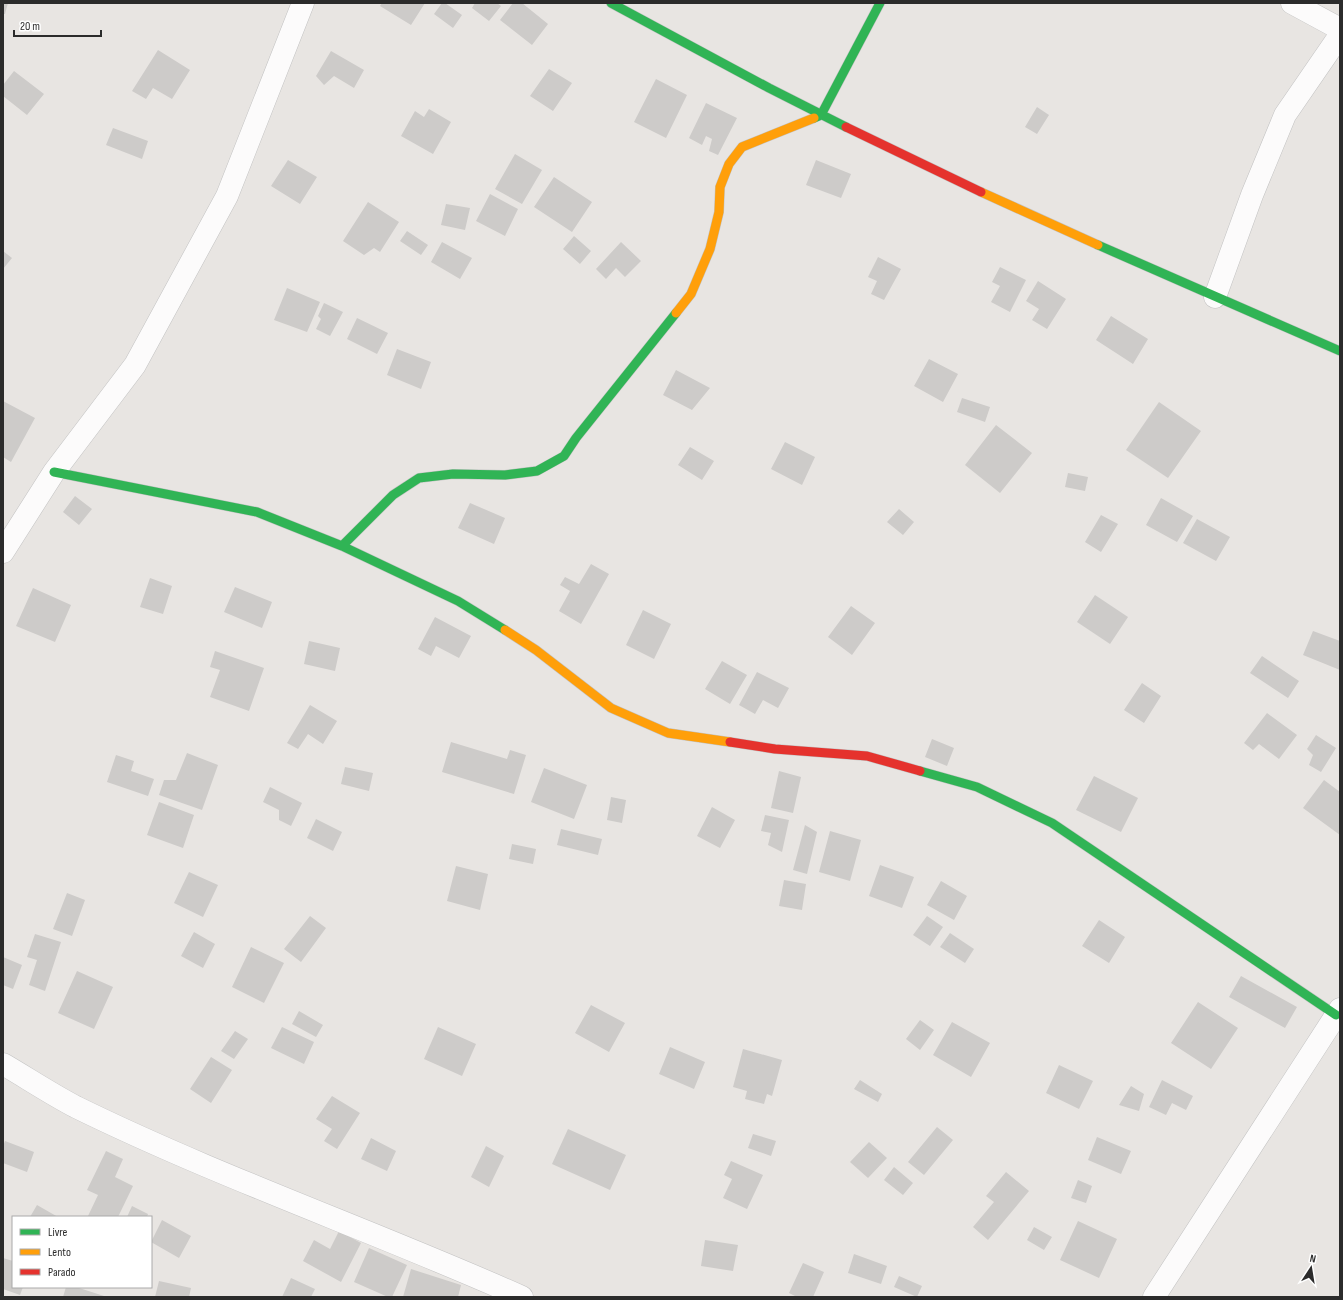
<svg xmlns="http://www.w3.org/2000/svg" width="1343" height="1300" font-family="'Sofia Sans Condensed',sans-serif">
<rect width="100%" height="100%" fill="#e8e5e2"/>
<path fill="#cdcbc9" d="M3,3H8L5,14H3Z
M382,3H425L411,25L380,6Z
M442,3H445L462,15L453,28L434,14Z
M475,3H497L501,6L489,21L472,8Z
M513,3H522L548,24L532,45L500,20Z
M158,50L190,70L172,99L153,88L146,99L132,91Z
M331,51L364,70L354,88L334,76L324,85L316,76Z
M549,69L572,83L553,111L530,96Z
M14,71L44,94L27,115L3,96V85Z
M656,79L687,95L666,138L634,122Z
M706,103L737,118L718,155L709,151L712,139L706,136L702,145L689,138Z
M1037,107L1049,115L1037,134L1025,127Z
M429,109L451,122L433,154L401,136L415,111L424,117Z
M113,128L148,141L142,159L106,145Z
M515,154L542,170L522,204L495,189Z
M288,160L317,177L300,204L271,186Z
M816,160L851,174L841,198L806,185Z
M554,177L592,202L572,232L534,207Z
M490,194L518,209L505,236L476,221Z
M368,202L399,222L380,252L374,248L364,255L343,241Z
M446,204L470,208L465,230L441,225Z
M407,231L428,245L421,255L400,241Z
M574,236L591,251L580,264L563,249Z
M442,242L472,258L460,279L431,262Z
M621,242L641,261L625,277L616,268L606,279L596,269Z
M3,251L12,258L3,269Z
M878,257L901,269L884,300L871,294L877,281L868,277Z
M1000,267L1026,280L1010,312L991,302L1000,286L992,282Z
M1038,281L1066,299L1047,329L1032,320L1039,309L1026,301Z
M287,288L320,302L307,332L274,320Z
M324,303L343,312L330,336L316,329L321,319L318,316Z
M1111,316L1148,339L1133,364L1096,340Z
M357,318L388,333L377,354L347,339Z
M397,349L431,362L421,389L387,375Z
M929,359L958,374L943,402L914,386Z
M676,370L710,388L692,410L663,395Z
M962,398L990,407L985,422L957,412Z
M3,401L35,418L11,462L3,457Z
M1159,402L1201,431L1168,478L1126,450Z
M996,425L1032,453L1000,493L965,465Z
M785,442L815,457L802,485L771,469Z
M690,447L714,461L702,480L678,465Z
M1068,473L1088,477L1085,491L1065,487Z
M75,496L92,509L79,525L63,512Z
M1161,498L1193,516L1177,542L1146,525Z
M470,503L505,518L494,544L458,528Z
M899,509L914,522L903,535L887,522Z
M1101,515L1118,524L1101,552L1085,542Z
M1197,519L1230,537L1216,561L1183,543Z
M591,564L609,574L581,624L559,611L570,591L560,585L565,577L579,584Z
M150,578L172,586L163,614L140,607Z
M235,587L272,602L262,628L224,612Z
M33,588L71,605L55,642L16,626Z
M1095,595L1128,617L1110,644L1077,622Z
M851,606L875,623L852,655L828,637Z
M643,610L671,624L654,659L626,645Z
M435,617L471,636L459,658L436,646L431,656L418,649Z
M1313,631L1340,641V670L1303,655Z
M309,641L340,648L335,671L304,664Z
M215,651L264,668L249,711L210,697L220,670L210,667Z
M1262,656L1299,681L1288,698L1250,673Z
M722,661L747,675L730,704L705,689Z
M757,672L789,688L778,708L763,700L755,714L739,705Z
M1142,683L1161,696L1144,723L1124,710Z
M310,705L337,721L323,744L308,734L298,749L287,743Z
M1267,713L1297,735L1279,759L1259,744L1253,750L1244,743Z
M1316,735L1336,748L1321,772L1309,765L1313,755L1307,749Z
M932,739L954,748L947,766L925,757Z
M451,742L507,759L510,750L526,755L514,794L442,772Z
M187,753L218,765L202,810L159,795L164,780H176Z
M116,755L134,761L131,771L154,779L148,796L107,782Z
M345,767L373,773L369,791L341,784Z
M544,768L587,785L574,819L531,802Z
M779,771L801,777L793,813L771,808Z
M1094,776L1138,798L1121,832L1076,810Z
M1324,780L1340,792V835L1303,808Z
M270,787L302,803L291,826L279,820V810L263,802Z
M611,797L626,800L622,823L607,820Z
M159,802L194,815L183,848L147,835Z
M712,807L735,820L720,848L697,836Z
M765,815L789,820L782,852L768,845L771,833L761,831Z
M316,819L342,832L333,851L307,838Z
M805,825L817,832L807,874L793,870Z
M561,829L602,839L598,855L557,845Z
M830,831L861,840L850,881L819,872Z
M512,844L536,849L533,864L509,859Z
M880,865L914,877L902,908L869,896Z
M456,866L488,874L480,910L447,901Z
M189,872L218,885L203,917L174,903Z
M784,880L806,884L802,910L779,906Z
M941,881L967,896L954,920L927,905Z
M67,893L85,900L72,936L53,929Z
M310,916L326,928L301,962L284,949Z
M927,916L943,927L930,946L913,935Z
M1099,920L1125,937L1109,963L1082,946Z
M194,932L215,944L203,968L181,956Z
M950,933L974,949L965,963L940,947Z
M35,934L61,942L45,991L29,985L37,960L27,957Z
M251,947L284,963L264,1003L232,987Z
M3,957L22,965L13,989L3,985Z
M77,971L113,987L94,1029L58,1013Z
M1241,976L1297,1007L1285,1028L1229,997Z
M1198,1002L1238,1028L1211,1069L1171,1043Z
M591,1005L625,1023L609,1052L575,1033Z
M299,1011L323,1025L316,1037L292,1024Z
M920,1020L934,1030L920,1050L906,1039Z
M952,1022L990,1043L971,1077L933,1055Z
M282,1027L314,1042L304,1064L271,1048Z
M438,1027L476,1044L462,1076L424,1059Z
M235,1031L248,1039L234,1059L221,1051Z
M670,1047L705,1062L694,1089L659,1074Z
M743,1049L782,1060L772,1096L767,1094L764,1104L745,1099L747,1091L733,1087Z
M211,1057L232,1070L211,1103L190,1089Z
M1059,1065L1093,1081L1079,1109L1046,1093Z
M860,1080L882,1094L878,1102L854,1089Z
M1162,1080L1193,1096L1186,1110L1172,1103L1166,1115L1149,1107Z
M1131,1086L1144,1094L1139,1111L1119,1105Z
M332,1096L360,1113L337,1149L324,1141L332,1129L316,1119Z
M937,1127L953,1140L924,1175L908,1162Z
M568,1129L626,1155L610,1190L552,1164Z
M753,1134L776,1141L771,1156L748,1148Z
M1097,1137L1131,1151L1121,1174L1088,1160Z
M371,1138L396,1151L387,1171L361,1159Z
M5,1141L34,1152L27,1172L3,1163V1146Z
M869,1142L887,1158L868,1178L850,1162Z
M486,1146L504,1156L489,1187L471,1177Z
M106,1151L123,1159L115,1177L133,1186L118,1217H89L88,1216L98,1195L87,1190Z
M731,1161L763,1175L747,1209L723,1198L732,1179L724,1175Z
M894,1167L913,1183L903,1195L884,1180Z
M1006,1172L1029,1191L988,1240L973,1227L994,1202L986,1196Z
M1078,1180L1092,1186L1086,1203L1071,1198Z
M37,1205L58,1217H30Z
M132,1206L148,1214L147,1217H127Z
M162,1220L191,1236L179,1258L151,1242Z
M1078,1221L1117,1239L1099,1278L1060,1260Z
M1034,1227L1052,1237L1044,1250L1027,1240Z
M339,1231L361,1243L341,1282L303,1261L314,1240L330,1249Z
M705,1240L738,1245L733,1271L701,1266Z
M369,1248L407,1265L392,1297H388L354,1282Z
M854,1254L887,1266L881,1284L848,1273Z
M3,1258L13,1261V1287H23L20,1295L3,1289Z
M803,1263L824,1272L813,1297H797L789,1293Z
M411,1269L461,1285L458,1297H403Z
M899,1276L922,1286L917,1297L894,1287Z
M291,1278L315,1289L311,1297H282Z
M159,1281L191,1288L189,1297H155Z
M66,1287H76L104,1296V1297H63Z"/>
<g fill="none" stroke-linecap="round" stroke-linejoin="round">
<g stroke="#c2c2c2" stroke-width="23">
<path id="street" d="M1292,3L1340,29
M1215,297L1252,195L1285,115L1340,35
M3,552L54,472L135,365L227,196L303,3
M3,1064C27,1078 51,1094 76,1107C221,1178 374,1231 522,1297
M1154,1297L1340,1009"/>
</g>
<g stroke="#c2c2c2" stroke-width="10">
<path id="fast" d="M611,3L769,88L846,127
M814,118L821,115L880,3
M1098,245L1340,351
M54,472L257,512L342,546L458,601L505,630
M342,546L393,495L419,478L453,474L505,475L537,471L564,456L576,438L676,313
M920,771L977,787L1052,823L1336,1015"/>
</g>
<g stroke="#c2c2c2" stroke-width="10">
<path id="slow" d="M981,192L1098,245
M676,313L691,294L710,249L719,212L720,187L729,164L742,147L814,118
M505,630L536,650L611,708L668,733L730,742"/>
</g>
<g stroke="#c2c2c2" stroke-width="10">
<path id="jam" d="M846,127L981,192
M730,742L775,749L867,756L920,771"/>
</g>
<use href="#street" stroke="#fcfbfb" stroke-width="22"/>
<use href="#fast" stroke="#30b455" stroke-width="9"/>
<use href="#slow" stroke="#ff9f0a" stroke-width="9"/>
<use href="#jam" stroke="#e5322d" stroke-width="9"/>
</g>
<rect width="1343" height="1300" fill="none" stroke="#2b2b2b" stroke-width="8"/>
<rect x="12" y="1216" width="140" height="72" fill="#ffffff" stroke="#aaaaaa"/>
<rect x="20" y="1229" width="20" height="6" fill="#30b455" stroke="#aaaaaa"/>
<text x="48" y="1236" font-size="12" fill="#2b2b2b">Livre</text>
<rect x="20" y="1249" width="20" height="6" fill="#ff9f0a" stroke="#aaaaaa"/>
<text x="48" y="1256" font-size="12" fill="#2b2b2b">Lento</text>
<rect x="20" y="1269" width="20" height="6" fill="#e5322d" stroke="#aaaaaa"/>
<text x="48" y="1276" font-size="12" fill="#2b2b2b">Parado</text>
<g transform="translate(1311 1268) rotate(12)" stroke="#ffffff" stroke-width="3" paint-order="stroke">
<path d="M0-3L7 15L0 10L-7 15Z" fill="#2b2b2b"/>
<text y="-6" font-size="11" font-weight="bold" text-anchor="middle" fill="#2b2b2b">N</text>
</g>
<path d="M14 30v6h87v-6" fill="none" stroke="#2b2b2b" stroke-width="2"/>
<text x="20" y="30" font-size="12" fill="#2b2b2b" stroke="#ffffff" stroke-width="3" paint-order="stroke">20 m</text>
</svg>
